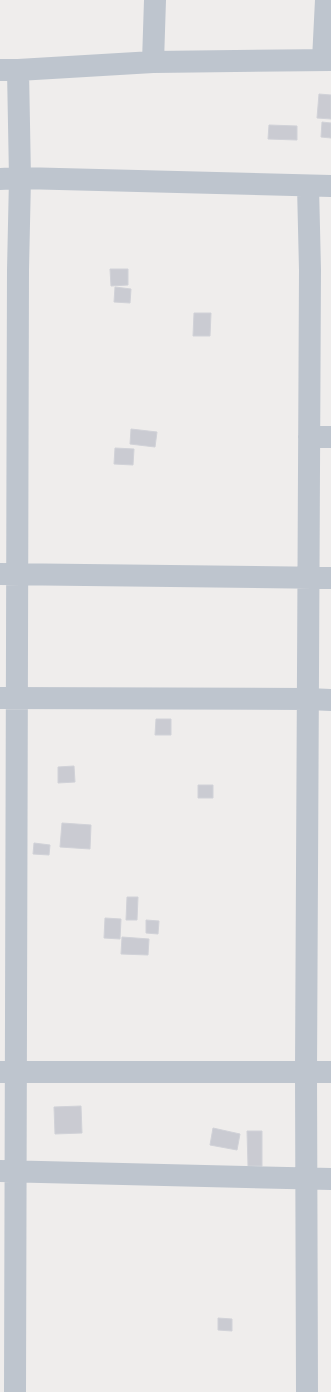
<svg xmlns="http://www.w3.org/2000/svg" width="331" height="1392" font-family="'Nunito Sans',sans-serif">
<rect width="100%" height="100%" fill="#efedec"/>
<path fill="#cacbd2" stroke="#d1d2d8" d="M319,94L331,95V119L317,118Z
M322,122L331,123V138L321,137Z
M269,125L297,126V140L268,139Z
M110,269H128V285L111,286Z
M115,287L131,289L130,303L114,302Z
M194,313H211L210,336H193Z
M131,429L157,432L155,447L130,444Z
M115,448L134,449L133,465L114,464Z
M156,719H171V735H155Z
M74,766L75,782L58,783V767Z
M198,785H213V798H198Z
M62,823L91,825L90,849L60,847Z
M34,843L50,845L49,855L33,854Z
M127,897H138L137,920H126Z
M105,918L121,919L120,939L104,938Z
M146,920L159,921L158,934L146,933Z
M122,937L149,939L148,955L121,954Z
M81,1106L82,1133L55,1134L54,1107Z
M213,1128L240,1134L237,1150L210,1145Z
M247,1131H262V1166H248Z
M218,1318L232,1319V1331L218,1330Z"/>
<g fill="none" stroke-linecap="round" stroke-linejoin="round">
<path stroke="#bec5ce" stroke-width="22" d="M323,60L326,0
M153,62L155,0
M0,70H18L153,62L331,60
M0,179L20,178L331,186
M309,437H331
M0,574L331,578
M0,698L308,699L331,700
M0,1072H331
M0,1171L331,1179
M15,1392L18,270L20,178L18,70
M307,1392L306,1072L310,270L308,186"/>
</g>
</svg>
